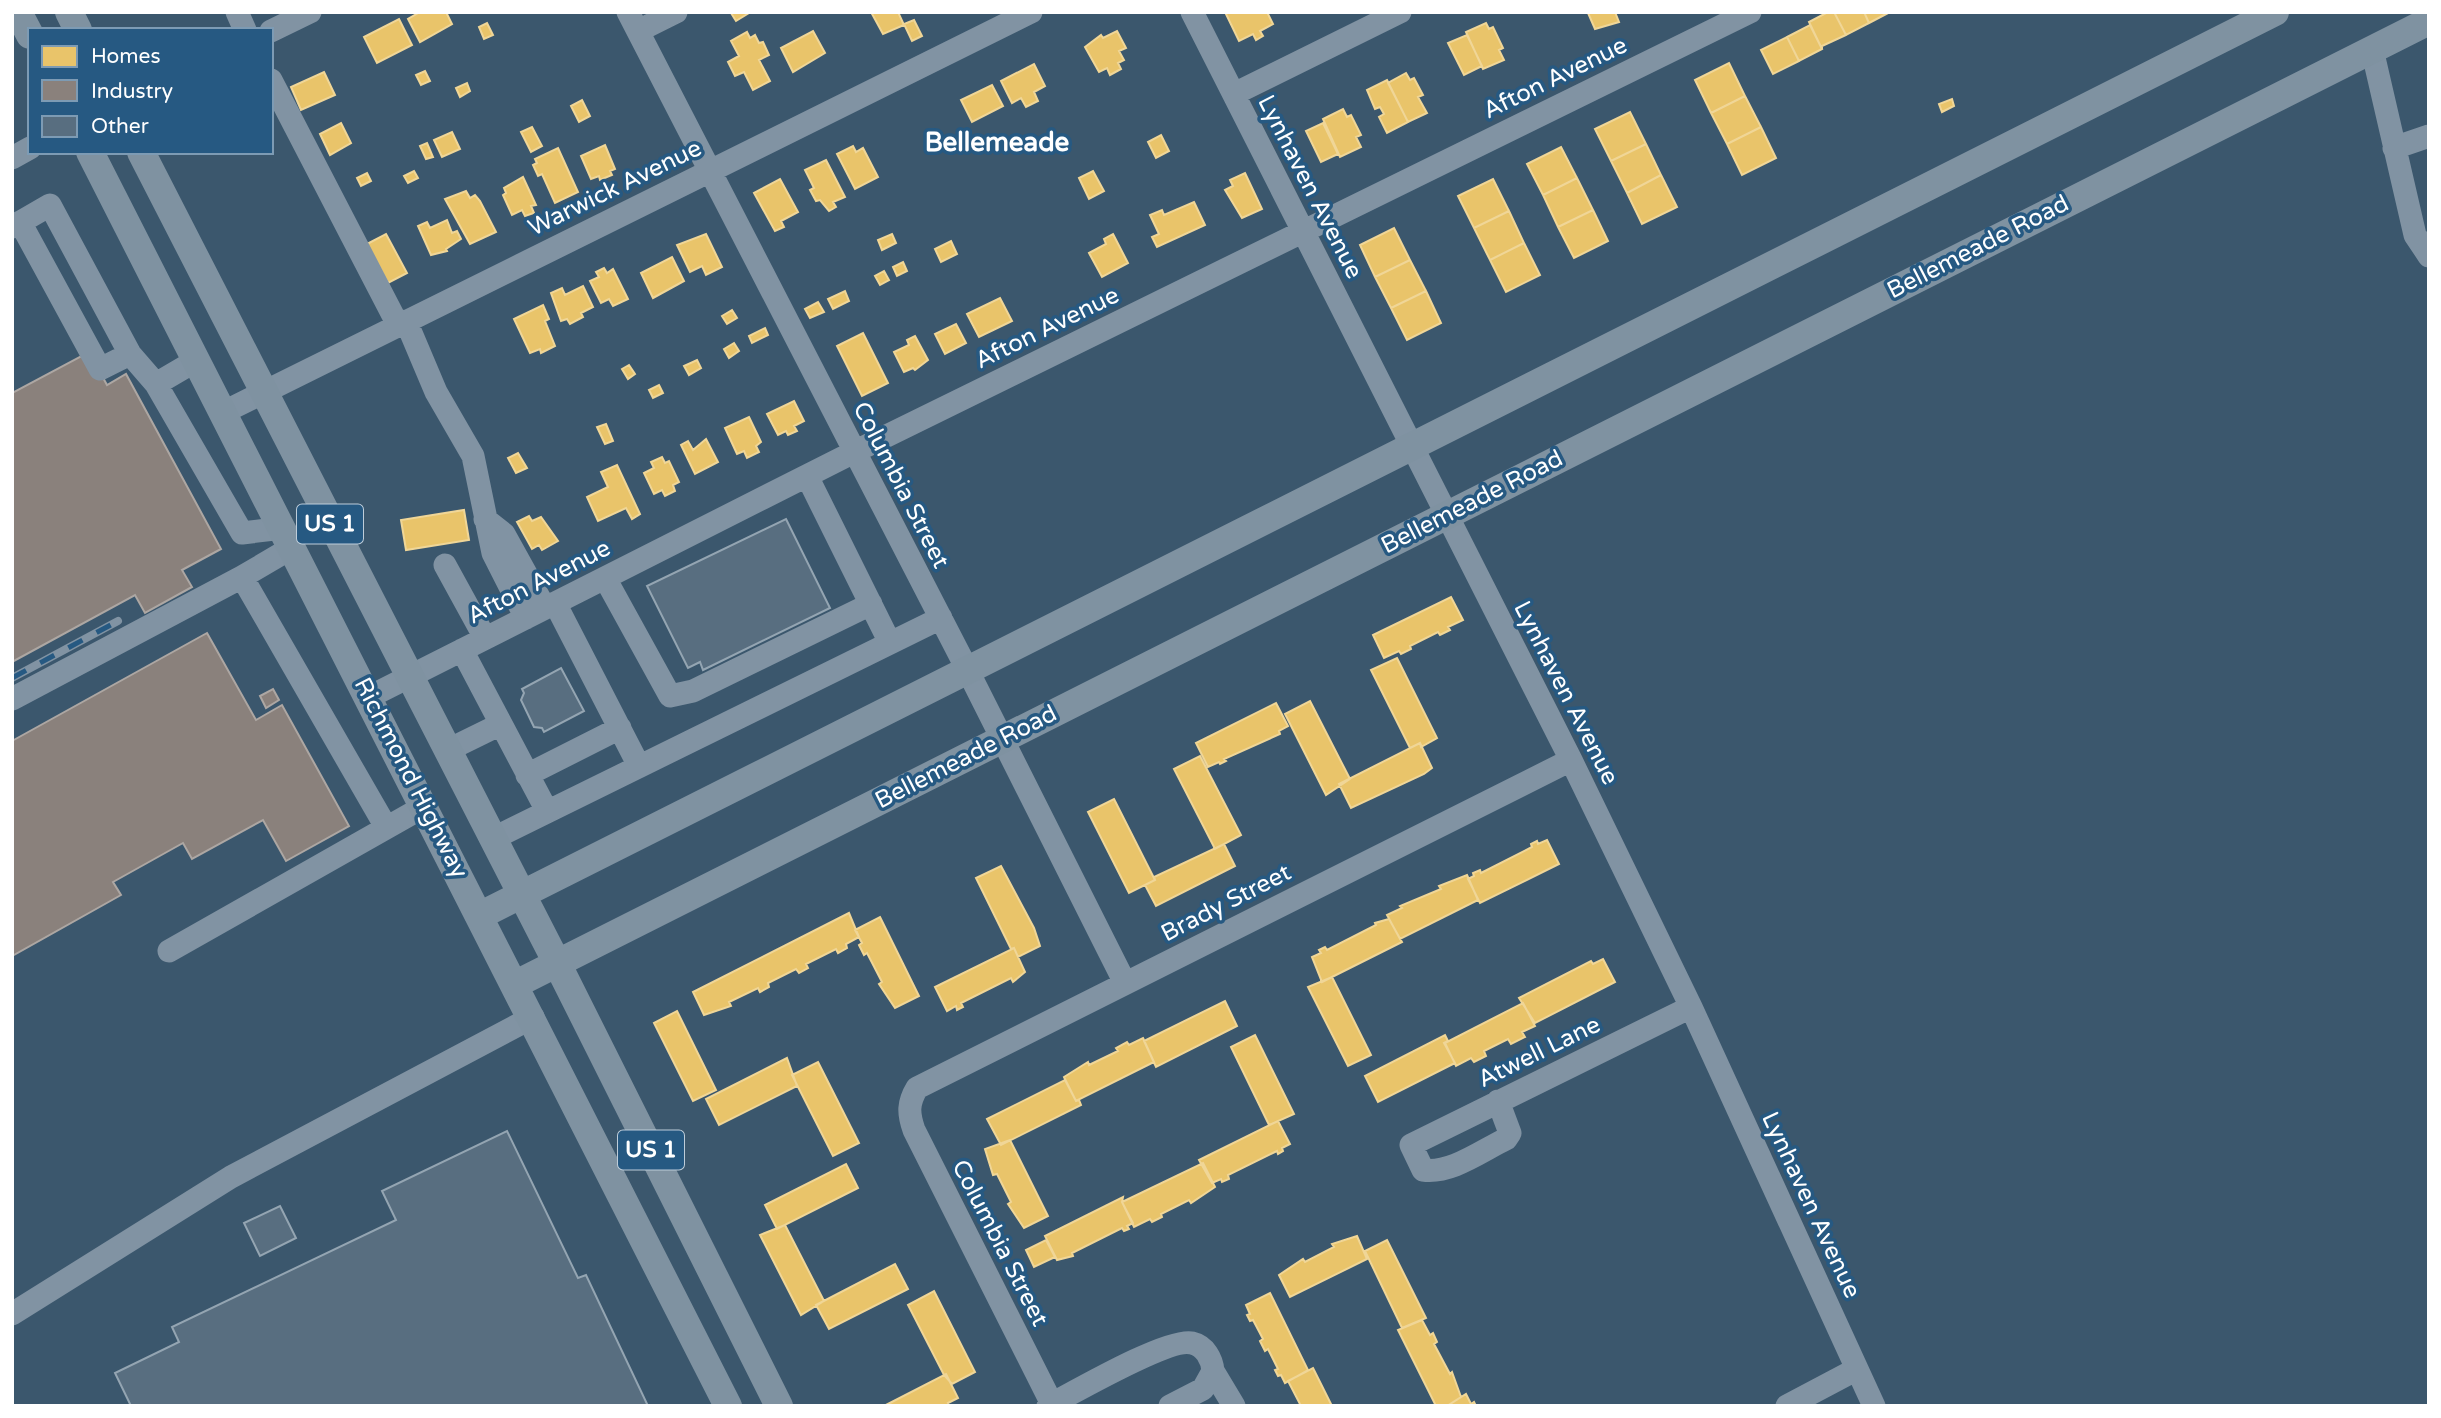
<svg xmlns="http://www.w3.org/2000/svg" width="2441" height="1418" font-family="'Varela Round',sans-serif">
<rect width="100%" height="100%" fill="#3b576d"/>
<path fill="#e9c46a" stroke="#f0d697" stroke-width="2" d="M420,12H446L452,24L420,42L408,19Z
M727,12H749V13L736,21L731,13Z
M871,12H898L904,25L883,34Z
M1225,12H1267L1273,24L1260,31L1263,36L1256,40L1253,34L1239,41Z
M1615,12L1619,22L1595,29L1588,13Z
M1828,12H1834L1846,35L1822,46V49L1809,22Z
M1834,12H1864L1869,23L1846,35Z
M1864,12H1890L1869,23Z
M399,19L412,45L377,63L364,37Z
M914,20L922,36L912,41L904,24Z
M487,23L493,35L484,39L479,27Z
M1486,23L1489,29L1493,27L1503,48L1499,50L1504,60L1483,69L1466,32Z
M1810,25L1822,49L1799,61L1787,37Z
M813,31L825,53L793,72L781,48Z
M1117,31L1126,48L1119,51L1124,60L1118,63L1121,69L1110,75L1107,68L1099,72L1085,47L1101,35L1103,38Z
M747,32L750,38L755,35L759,43L763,42L769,55L759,60L770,81L753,90L744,72L735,76L728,62L739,56L731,41Z
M1467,35L1482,66L1464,75L1448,43Z
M1787,37L1799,61L1773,74L1761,50Z
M1729,63L1745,96L1711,113L1695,80Z
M1034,64L1045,86L1034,92L1038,101L1026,107L1021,98L1012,103L1001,81Z
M425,71L430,81L421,85L416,75Z
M324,72L335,95L301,110L291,87Z
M1406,73L1410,80L1414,78L1423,95L1418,97L1427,113L1408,122L1388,83Z
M1387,80L1408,122L1387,133L1379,117L1384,114L1380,107L1375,109L1367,90Z
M467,83L470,91L460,97L456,88Z
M992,85L1003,106L972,122L961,100Z
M1745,96L1761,127L1727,144L1711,113Z
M1952,99L1954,106L1942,112L1939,104Z
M582,100L590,116L579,122L571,106Z
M1343,109L1347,117L1351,115L1361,135L1356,137L1361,147L1340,157L1323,119Z
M1630,112L1646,144L1611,161L1595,129Z
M341,123L351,143L330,155L320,134Z
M1323,123L1338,154L1321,162L1306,131Z
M532,127L542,146L531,152L521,132Z
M1761,127L1776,158L1742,175L1727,144Z
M452,132L460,149L442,157L434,140Z
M1161,135L1169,151L1156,158L1148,142Z
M427,143L433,157L426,159L420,146Z
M1646,144L1661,175L1627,193L1611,161Z
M605,145L615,169L610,171L612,175L600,180L599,176L591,179L581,156Z
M853,146L856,152L863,148L878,177L855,189L837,154Z
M1561,147L1577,178L1543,195L1527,164Z
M558,148L578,192L555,203L542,174L538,176L533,165L537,163L535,159Z
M826,160L845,197L833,202L836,207L829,211L820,200L816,201L810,190L814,188L805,170Z
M414,171L418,178L408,183L404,176Z
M1093,171L1104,191L1089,199L1079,178Z
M367,173L371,181L361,186L357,178Z
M1245,173L1262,209L1242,218L1225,190L1233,186L1230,180Z
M1661,175L1677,207L1642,224L1627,193Z
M523,177L536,205L531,206L534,213L525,216L522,210L512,215L503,195L506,193L504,188Z
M1577,178L1593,210L1558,227L1543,195Z
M780,179L798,212L781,221L784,227L775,231L754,193Z
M1493,179L1509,211L1474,228L1458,196Z
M466,191L470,198L475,195L480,201L496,232L470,244L445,199Z
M1194,202L1205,225L1157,247L1152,237L1159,234L1150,215L1162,210L1164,215Z
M1593,210L1608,241L1574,258L1558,227Z
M1509,211L1524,243L1490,260L1474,228Z
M447,220L452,233L457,231L461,239L446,249L447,251L431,255L418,226L427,222L430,228Z
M1394,228L1410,260L1375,277L1360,245Z
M386,234L407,273L388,283L367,244Z
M706,234L722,267L706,275L702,266L690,272L677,245Z
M892,234L896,243L882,250L878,240Z
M1113,234L1128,263L1102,277L1089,253L1106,244L1104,239Z
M951,241L957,254L941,262L935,249Z
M1524,243L1540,275L1506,292L1490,260Z
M672,257L684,281L653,298L641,273Z
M1410,260L1426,291L1391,308L1375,277Z
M903,262L907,271L897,276L893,267Z
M604,268L607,273L613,269L628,299L613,306L609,299L601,303L590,281L599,277L596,272Z
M884,271L889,280L880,285L875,276Z
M583,286L593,307L581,313L583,317L570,324L567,319L561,321L551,293L562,288L565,295Z
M845,291L849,301L833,309L828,299Z
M1426,291L1441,323L1407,340L1391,308Z
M1000,298L1012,321L979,337L967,314Z
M818,302L824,312L810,318L805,309Z
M543,305L549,319L545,321L555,346L541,353L540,349L530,353L514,319Z
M732,310L737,318L727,324L722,316Z
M956,324L966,343L945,354L935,334Z
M765,328L768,335L752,343L749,336Z
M863,333L888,383L862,396L837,346Z
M915,336L928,360L915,370L913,368L904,372L894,352L909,345L907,340Z
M734,343L739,351L729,358L724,349Z
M697,360L701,368L689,375L684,366Z
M629,365L635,374L628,379L622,369Z
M659,385L663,393L653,398L649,390Z
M794,401L804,421L794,426L797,431L788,435L786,431L778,435L767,414Z
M749,417L761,442L756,446L759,452L747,458L744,451L737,454L725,428Z
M606,424L613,441L605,444L597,427Z
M706,439L718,462L695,474L681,445L688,441L693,450Z
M518,453L527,468L516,473L508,458Z
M662,457L665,463L669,461L679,482L673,485L675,491L665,496L662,490L654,494L644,473L654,468L651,462Z
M617,465L640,514L632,519L626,508L598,521L587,497L608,487L601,472Z
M464,510L469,540L406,550L401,520Z
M529,516L532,521L541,517L558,541L542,550L539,545L532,549L517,522Z
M1451,597L1463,620L1448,627L1450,630L1440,635L1438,632L1410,646L1411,649L1401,654L1399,651L1384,658L1373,635Z
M1397,658L1437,738L1421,747L1420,743L1410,748L1371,670Z
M1310,701L1350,779L1326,795L1285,714Z
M1276,703L1288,726L1279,731L1280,734L1224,759L1226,761L1220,764L1219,762L1208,767L1196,743Z
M1420,743L1432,768L1424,774L1351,808L1339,784Z
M1200,756L1241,835L1215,849L1174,769Z
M1114,799L1155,880L1129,893L1088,812Z
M1547,840L1559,864L1480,903L1468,879L1474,876L1473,873L1480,870L1481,873L1532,847L1531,844L1537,841L1538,844Z
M1224,844L1235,866L1156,906L1145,885L1155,880L1154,877Z
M1001,866L1034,928L1040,946L1018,957L1014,948L1011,949L976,878Z
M1467,875L1478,900L1400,939L1387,915L1402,908L1400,906L1441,889L1439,886Z
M849,913L859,937L846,944L847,948L838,953L836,949L806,964L808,968L799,973L796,969L768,983L769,987L760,992L758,988L729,1002L731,1006L704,1015L693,992Z
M880,917L919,996L895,1008L879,984L882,982L867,953L864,955L859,945L862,943L855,930Z
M1389,919L1402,942L1322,982L1312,957L1321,953L1319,950L1325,947L1327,950L1376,925L1375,923Z
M1014,948L1025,972L1013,982L1011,978L961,1003L963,1007L957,1010L956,1006L947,1011L935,987Z
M1603,959L1615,982L1535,1023L1519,998L1591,961L1593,964Z
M1332,977L1371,1055L1348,1066L1308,987Z
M1225,1001L1237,1026L1156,1067L1144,1041Z
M1523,1003L1535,1026L1522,1032L1525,1037L1511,1044L1508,1039L1484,1051L1486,1056L1474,1062L1471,1058L1456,1066L1445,1043Z
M677,1011L716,1090L693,1101L654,1023Z
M1255,1035L1294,1114L1269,1125L1231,1047Z
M1445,1035L1448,1041L1444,1043L1455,1063L1378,1102L1365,1076Z
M1143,1038L1154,1062L1076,1101L1064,1077L1088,1062L1089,1065L1118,1051L1116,1048L1127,1042L1129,1045Z
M787,1058L797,1086L719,1125L706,1099Z
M818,1062L859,1143L833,1156L792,1075Z
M1065,1080L1076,1101L1079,1100L1081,1105L1001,1145L987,1119Z
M1278,1121L1290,1144L1282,1148L1283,1151L1278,1154L1277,1151L1228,1175L1229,1179L1222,1182L1221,1179L1212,1183L1199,1160Z
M1010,1140L1048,1216L1024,1228L1008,1204L1011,1202L997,1174L993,1175L985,1149Z
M1203,1163L1215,1187L1191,1203L1189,1200L1161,1214L1162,1217L1152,1222L1150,1219L1134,1227L1122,1202Z
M846,1164L858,1188L777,1229L765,1205Z
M1123,1197L1122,1202L1133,1223L1127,1226L1129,1229L1124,1231L1122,1228L1072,1253L1073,1256L1057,1260L1045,1236Z
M785,1225L824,1301L801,1315L760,1235Z
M1357,1236L1367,1259L1290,1297L1279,1275L1303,1259L1305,1262L1334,1247L1332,1244Z
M1046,1240L1055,1257L1034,1267L1026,1250Z
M1387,1240L1426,1318L1402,1328L1365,1251Z
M895,1264L908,1289L829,1329L816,1305Z
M934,1291L975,1372L952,1384L944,1375L908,1305Z
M1270,1293L1308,1370L1285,1383L1281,1375L1278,1376L1275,1370L1278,1369L1268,1349L1265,1351L1260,1341L1263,1339L1253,1320L1250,1321L1247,1315L1250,1314L1246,1305Z
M1422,1320L1430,1335L1433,1333L1437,1342L1434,1344L1450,1374L1452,1372L1461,1397L1447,1406H1436L1398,1330Z
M1313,1368L1332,1406H1301L1288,1381Z
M946,1374L958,1398L948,1403L950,1406H884Z
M1466,1394L1471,1404L1474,1402L1476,1406H1447Z"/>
<path fill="#8a817c" stroke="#ada7a3" stroke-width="2" d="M89,352L107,385L126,374L221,549L182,570L192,587L145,613L135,595L12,662V393Z
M207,633L256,720L282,705L349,826L286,861L263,820L192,859L183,843L113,882L121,895L12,956V741Z
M273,689L279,700L266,708L260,696Z"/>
<path fill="#586e80" stroke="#94a5b2" stroke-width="2" d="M786,519L830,608L703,670L700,662L688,668L647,586Z
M561,668L584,711L544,732L542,728L534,727L521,700L524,693L522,689Z
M507,1131L578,1278L586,1275L648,1406H131L115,1373L179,1342L172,1327L396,1220L382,1191Z
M280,1206L296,1238L260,1256L244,1223Z"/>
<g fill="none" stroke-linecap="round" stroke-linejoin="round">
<path stroke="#8193a3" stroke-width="23" d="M237,12L245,30
M628,12L968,671L1125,983
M1192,12L1571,760L1691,1007L1874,1406
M271,31L310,12
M638,31L676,12
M2372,49L2415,235L2429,256
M271,80L398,325
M1234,94L1400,12
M2394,148L2429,136
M12,158L30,148
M20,222L100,369L130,354
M12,227L50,205L130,354L156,384L242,533L283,528
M406,321L436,392L473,456L493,553L526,618
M156,384L197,360
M224,412L1031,12
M807,476L890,643
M485,519L504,534L545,608
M293,547L242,577L386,827
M445,565L485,638
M605,578L670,696L693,691L871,604
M555,603L639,766
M462,650L547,811
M369,697L854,452L1750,12
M12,699L242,577
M446,751L501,724
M527,775L620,728
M492,839L941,618
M169,951L425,806
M1498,1101L1510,1133L1506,1139C1481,1151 1451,1174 1423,1170L1411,1145L1691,1007
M12,1314L231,1177L533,1017
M1213,1371L1234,1406
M1048,1406C1073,1393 1169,1337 1192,1343C1205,1346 1212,1359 1213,1371L1203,1389L1170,1406
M1053,1406L914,1130C908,1113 908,1103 917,1088L1571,760
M1787,1406L1857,1369"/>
<path stroke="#7f92a1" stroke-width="28" d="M18,12L30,35
M69,12L78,30
M90,152L728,1406
M141,152L557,963L779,1406
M481,915L2275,12
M516,984L2429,21"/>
<g stroke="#8193a3" stroke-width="8">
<path id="rail" d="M12,678L118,621"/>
</g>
<use href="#rail" stroke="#265982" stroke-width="5" stroke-dasharray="16" stroke-linecap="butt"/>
</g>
<g text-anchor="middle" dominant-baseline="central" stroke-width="7" stroke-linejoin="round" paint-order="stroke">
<g fill="#265982" stroke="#becdda" stroke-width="2">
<rect x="297" y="504.5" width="66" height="39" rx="5"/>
<rect x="618" y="1130.5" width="66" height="39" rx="5"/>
</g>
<g font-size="23" font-weight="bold" fill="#fff">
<text x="330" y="524">US 1</text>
<text x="651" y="1150">US 1</text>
</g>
<g font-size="24" fill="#fff" stroke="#265982">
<text transform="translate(1555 78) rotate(-26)">Afton Avenue</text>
<text transform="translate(1310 187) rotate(63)">Lynhaven Avenue</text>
<text transform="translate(615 188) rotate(-26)">Warwick Avenue</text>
<text transform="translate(1978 247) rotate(-27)">Bellemeade Road</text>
<text transform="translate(1047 328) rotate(-26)">Afton Avenue</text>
<text transform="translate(901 485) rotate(63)">Columbia Street</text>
<text transform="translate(1472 502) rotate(-27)">Bellemeade Road</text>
<text transform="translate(539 582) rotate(-27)">Afton Avenue</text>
<text transform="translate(1566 693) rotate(63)">Lynhaven Avenue</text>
<text transform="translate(966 757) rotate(-27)">Bellemeade Road</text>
<text transform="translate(411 778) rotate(63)">Richmond Highway</text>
<text transform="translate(1226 903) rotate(-27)">Brady Street</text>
<text transform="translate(1539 1052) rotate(-26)">Atwell Lane</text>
<text transform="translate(1811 1205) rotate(65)">Lynhaven Avenue</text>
<text transform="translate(1000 1243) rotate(63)">Columbia Street</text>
</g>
<g font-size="26" font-weight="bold" fill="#fff" stroke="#265982">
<text x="997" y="142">Bellemeade</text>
</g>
</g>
<rect width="2441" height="1418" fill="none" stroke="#ffffff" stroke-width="28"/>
<rect x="28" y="28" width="245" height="126" fill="#265982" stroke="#7d9bb4" stroke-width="2"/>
<rect x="42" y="46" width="35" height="21" fill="#e9c46a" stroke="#7d9bb4" stroke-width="2"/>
<text x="91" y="63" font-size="21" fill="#ffffff">Homes</text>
<rect x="42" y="80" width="35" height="21" fill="#8a817c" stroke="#7d9bb4" stroke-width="2"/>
<text x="91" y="98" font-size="21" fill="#ffffff">Industry</text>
<rect x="42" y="116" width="35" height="21" fill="#586e80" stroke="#7d9bb4" stroke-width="2"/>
<text x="91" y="133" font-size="21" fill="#ffffff">Other</text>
</svg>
